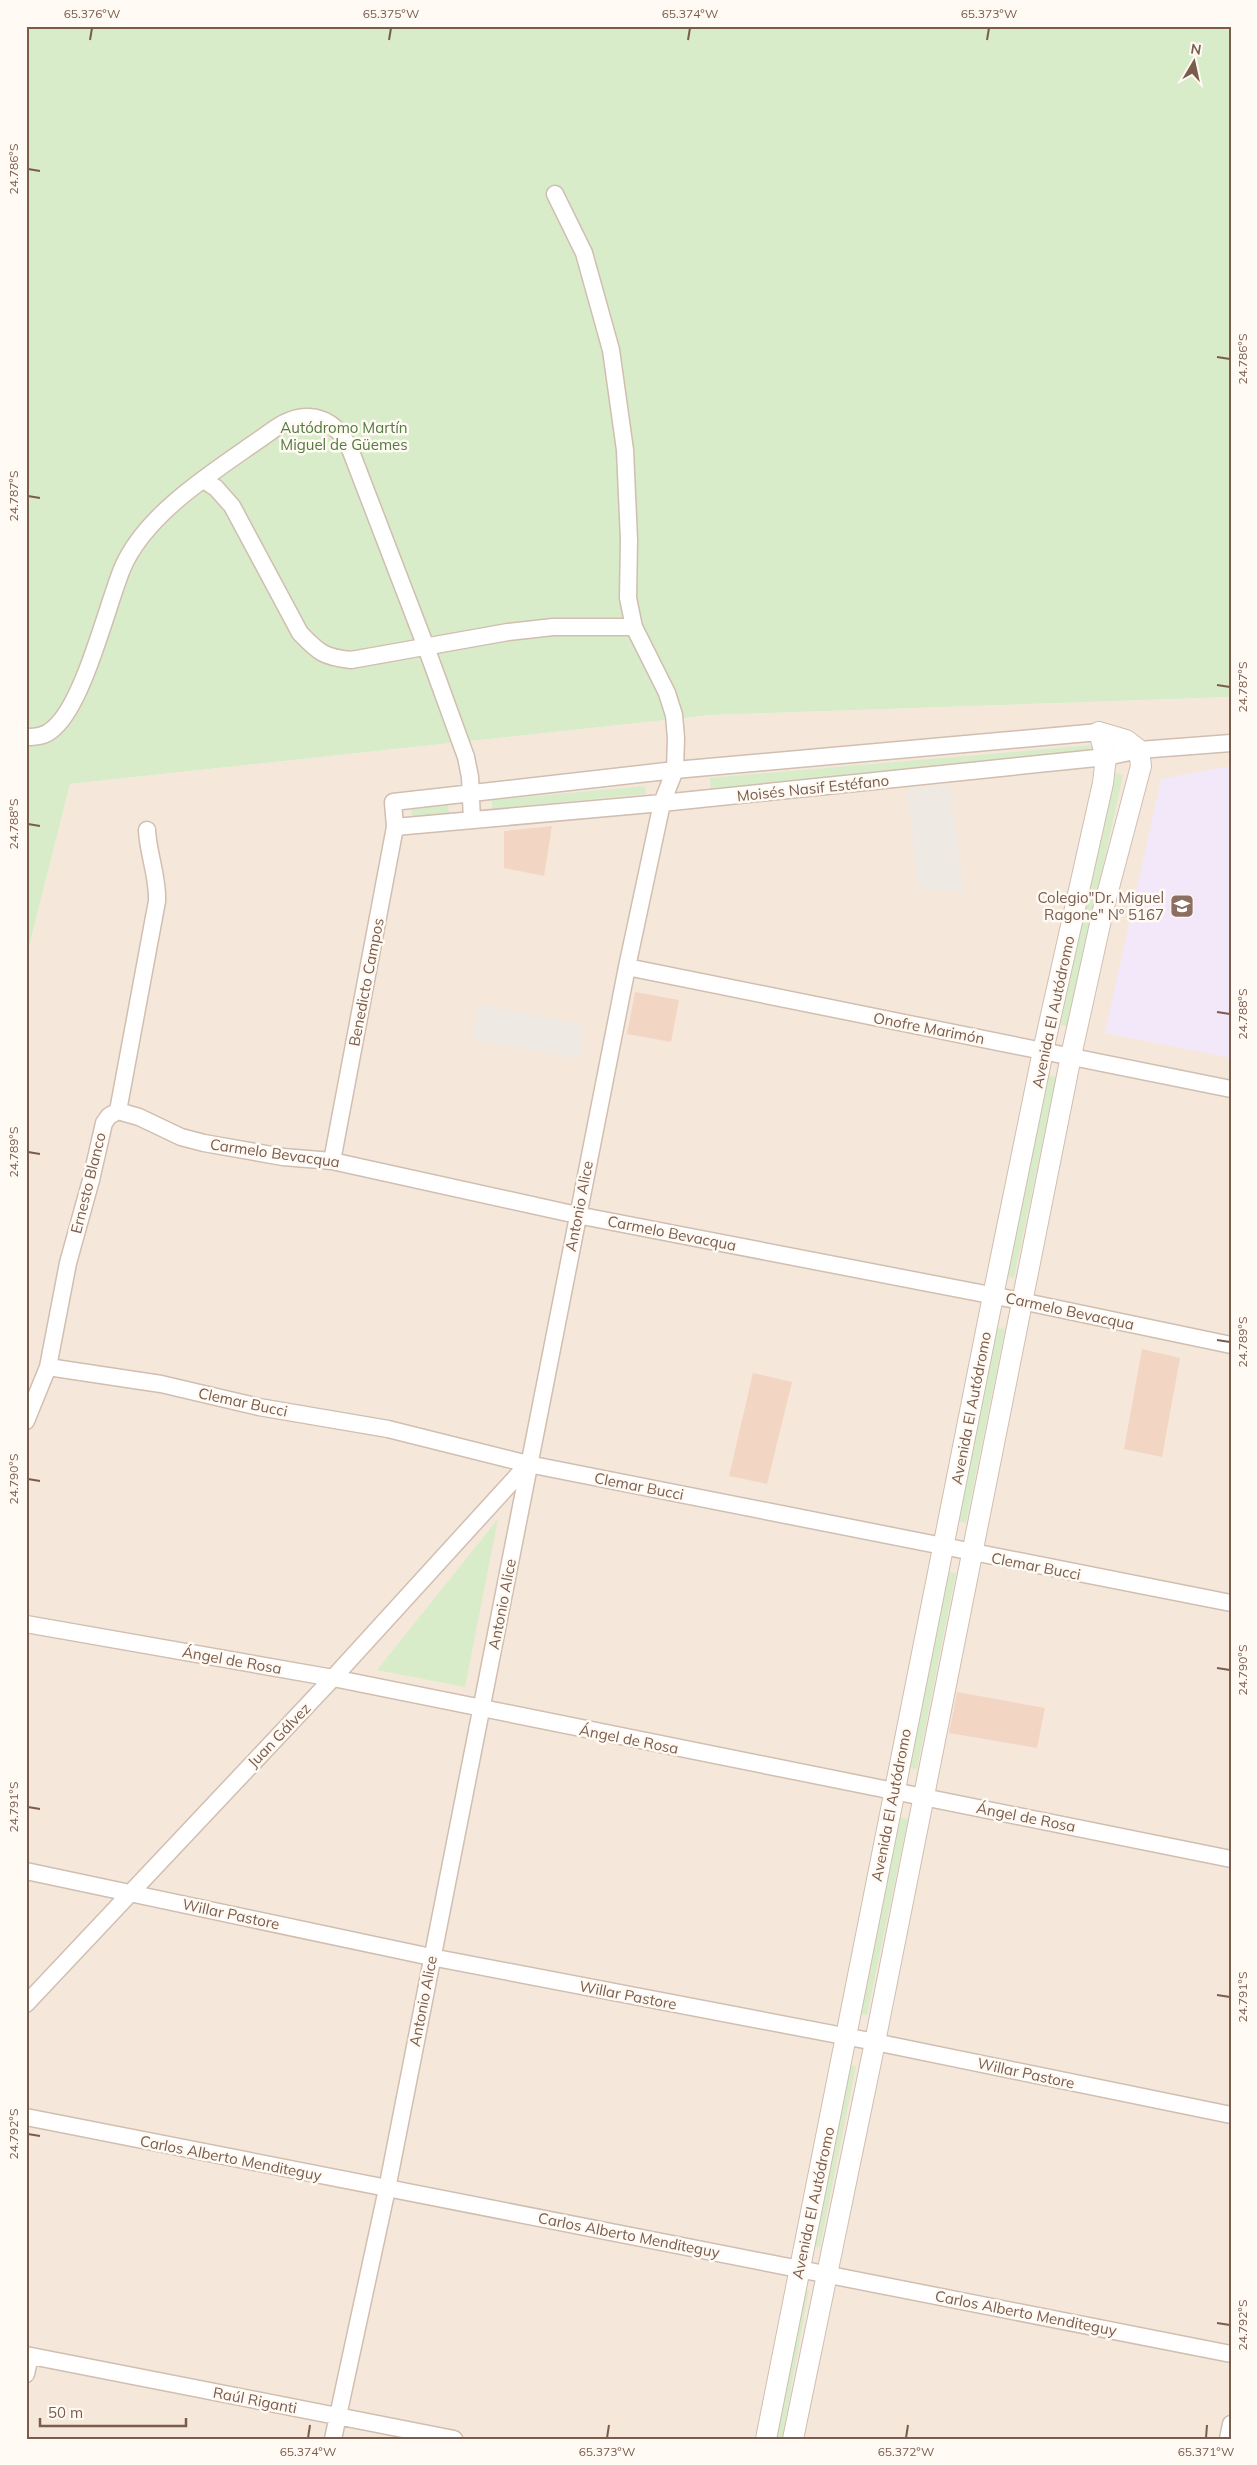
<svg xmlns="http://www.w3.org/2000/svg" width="1257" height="2465" font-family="Mulish,sans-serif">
<rect width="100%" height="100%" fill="#fdf6ec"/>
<path fill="#f5e8da" d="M1231,697V2439H26V959L70,784L712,715Z"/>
<path fill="#efe9e4" d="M950,785L959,855L963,893L918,888L907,789Z
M479,1004L584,1025L579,1059L473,1040Z"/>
<path fill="#f3e8fa" d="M1231,766V1058L1105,1033L1161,779Z"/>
<path fill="#d8ecc9" d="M26,26H1231V697L712,715L70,784L26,959Z
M1092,745L1093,756L711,789L710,778Z
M1116,773L1123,775L1068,1026L1060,1025Z
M645,786L646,794L492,809V800Z
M448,803L449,814L412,817L411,806Z
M1048,1075L1056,1077L1014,1278L1006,1277Z
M997,1328L1005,1329L966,1523L958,1521Z
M498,1519L465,1687L377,1670Z
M948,1572L956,1573L917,1769L909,1768Z
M900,1817L908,1819L867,2015L859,2014Z
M849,2065L856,2066L820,2247L812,2245Z
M801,2289L809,2290L782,2439H774Z"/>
<path fill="#f3d5c3" d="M552,826L544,876L504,868V831Z
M635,992L679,1000L671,1042L627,1034Z
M1142,1349L1180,1358L1162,1457L1124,1449Z
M753,1373L792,1382L767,1484L729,1476Z
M957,1692L1045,1708L1037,1748L949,1733Z"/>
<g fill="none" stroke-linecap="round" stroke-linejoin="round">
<g stroke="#d1beb0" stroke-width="19">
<path id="minor" d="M555,194L584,253L611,350L625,450L629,540L628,598L634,627
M204,480L216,488L232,506L300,633C319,653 324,657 351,660L508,632L553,627H634L667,693L674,715L676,738L675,770L662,803L627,967L387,2189L333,2439
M26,737C37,737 46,736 54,728C84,702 106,609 122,569C146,511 220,468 270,432C301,408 332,412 350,449L426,647L466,757L470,777L472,820
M395,827L662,803L1106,757L1139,750L1231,743
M627,967L1231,1089
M118,1111L139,1117L181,1137L204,1143L283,1157L332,1161L577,1215L1021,1301L1231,1345
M332,1161L395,827L393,802L675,770L1099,732
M48,1367L161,1384L259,1407L388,1429L528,1464L1231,1603
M26,1421L48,1367L68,1263L91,1180L104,1123L109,1116L118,1111L157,901C158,876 148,854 147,830
M26,1624L333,1678L1231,1859
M26,1871L431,1957L875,2042L1231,2115
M26,2004L333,1678L528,1464
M26,2117L1231,2354
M26,2355L454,2439
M26,2374L30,2356
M1228,2439L1231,2424"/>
</g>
<g stroke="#d1beb0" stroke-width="22">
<path id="tertiary" d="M766,2439L993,1296L1043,1051L1103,783L1106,757L1099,732
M793,2439L875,2042L1071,1056L1104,906L1141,766L1139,750L1126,740L1099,732"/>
</g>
<use href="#minor" stroke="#fff" stroke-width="16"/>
<use href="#tertiary" stroke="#fff" stroke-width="20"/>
</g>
<path fill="none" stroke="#7a5c4d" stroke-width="2" d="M90,40L92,28M389,40L391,28M688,40L690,28M987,40L989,28M28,169L40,171M1217,357L1230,359M28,496L40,498M1217,685L1230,687M28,824L40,826M1217,1012L1230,1014M28,1152L40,1154M1217,1340L1230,1342M28,1479L40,1481M1217,1668L1230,1670M28,1807L40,1809M1217,1995L1230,1997M28,2134L40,2136M1217,2323L1230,2325M308,2438L310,2425M607,2438L609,2425M906,2438L908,2425M1206,2438L1207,2425"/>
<defs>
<g id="university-square" transform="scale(1.25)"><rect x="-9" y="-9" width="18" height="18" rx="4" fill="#8d6e63" stroke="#fffaf3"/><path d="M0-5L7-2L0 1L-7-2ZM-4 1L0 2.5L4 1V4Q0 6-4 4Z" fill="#fff"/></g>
</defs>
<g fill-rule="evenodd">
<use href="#university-square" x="1182" y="906"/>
</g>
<g text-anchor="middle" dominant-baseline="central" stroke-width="5" stroke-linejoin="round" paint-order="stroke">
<g font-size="15" fill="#537a41" stroke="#fffaf3">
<text x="344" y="427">Autódromo Martín<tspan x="344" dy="17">Miguel de Güemes</tspan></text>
</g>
<g font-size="15" fill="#7a5c4d" stroke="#fffaf3">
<text transform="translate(813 788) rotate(-6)">Moisés Nasif Estéfano</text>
<text transform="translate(366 982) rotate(-79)">Benedicto Campos</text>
<text transform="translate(1053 1012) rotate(-78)">Avenida El Autódromo</text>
<text transform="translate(929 1028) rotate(11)">Onofre Marimón</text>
<text transform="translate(275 1153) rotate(8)">Carmelo Bevacqua</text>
<text transform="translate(88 1183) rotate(-76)">Ernesto Blanco</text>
<text transform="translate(579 1206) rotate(-79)">Antonio Alice</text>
<text transform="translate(672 1233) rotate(11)">Carmelo Bevacqua</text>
<text transform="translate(1070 1311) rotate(12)">Carmelo Bevacqua</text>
<text transform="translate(243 1402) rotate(12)">Clemar Bucci</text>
<text transform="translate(971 1408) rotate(-79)">Avenida El Autódromo</text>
<text transform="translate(639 1486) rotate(11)">Clemar Bucci</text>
<text transform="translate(1036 1566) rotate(11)">Clemar Bucci</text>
<text transform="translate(502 1604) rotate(-79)">Antonio Alice</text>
<text transform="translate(232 1660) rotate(10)">Ángel de Rosa</text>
<text transform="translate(279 1735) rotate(-46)">Juan Gálvez</text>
<text transform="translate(629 1739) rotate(11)">Ángel de Rosa</text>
<text transform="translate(891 1805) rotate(-79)">Avenida El Autódromo</text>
<text transform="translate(1026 1817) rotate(11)">Ángel de Rosa</text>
<text transform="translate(231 1914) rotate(12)">Willar Pastore</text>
<text transform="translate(628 1995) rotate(11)">Willar Pastore</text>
<text transform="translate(423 2001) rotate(-79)">Antonio Alice</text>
<text transform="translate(1026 2073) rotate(12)">Willar Pastore</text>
<text transform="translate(231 2158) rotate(11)">Carlos Alberto Menditeguy</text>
<text transform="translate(813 2203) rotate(-78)">Avenida El Autódromo</text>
<text transform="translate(629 2235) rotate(11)">Carlos Alberto Menditeguy</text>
<text transform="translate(1026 2313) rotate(11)">Carlos Alberto Menditeguy</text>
<text transform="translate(255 2400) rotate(11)">Raúl Riganti</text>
</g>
<g font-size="15" fill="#785e54" stroke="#fffaf3" text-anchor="end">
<text x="1164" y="897">Colegio"Dr. Miguel<tspan x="1164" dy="17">Ragone" Nº 5167</tspan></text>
</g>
</g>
<rect width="1257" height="2465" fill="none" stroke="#fffaf3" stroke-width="55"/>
<g transform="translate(1194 62) rotate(9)" stroke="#fffaf3" stroke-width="4" paint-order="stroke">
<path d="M0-4L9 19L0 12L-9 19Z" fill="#7a5c4d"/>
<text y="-8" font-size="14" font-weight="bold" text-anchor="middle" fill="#7a5c4d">N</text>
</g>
<path d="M40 2418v8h146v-8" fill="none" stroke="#7a5c4d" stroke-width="2.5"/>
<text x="48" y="2418" font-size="15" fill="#7a5c4d" stroke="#fffaf3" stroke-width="4" paint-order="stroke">50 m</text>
<rect x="28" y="28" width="1202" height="2410" fill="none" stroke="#7a5c4d" stroke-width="2"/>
<g font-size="12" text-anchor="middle" fill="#7a5c4d">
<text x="92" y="18">65.376°W</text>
<text x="391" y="18">65.375°W</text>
<text x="690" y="18">65.374°W</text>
<text x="989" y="18">65.373°W</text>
<text transform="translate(14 169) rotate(-90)" y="4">24.786°S</text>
<text transform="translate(1243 359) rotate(-90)" y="4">24.786°S</text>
<text transform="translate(14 496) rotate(-90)" y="4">24.787°S</text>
<text transform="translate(1243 687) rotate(-90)" y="4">24.787°S</text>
<text transform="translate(14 824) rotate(-90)" y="4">24.788°S</text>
<text transform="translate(1243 1014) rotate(-90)" y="4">24.788°S</text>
<text transform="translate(14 1152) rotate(-90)" y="4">24.789°S</text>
<text transform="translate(1243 1342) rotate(-90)" y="4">24.789°S</text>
<text transform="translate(14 1479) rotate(-90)" y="4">24.790°S</text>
<text transform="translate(1243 1670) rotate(-90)" y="4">24.790°S</text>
<text transform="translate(14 1807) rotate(-90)" y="4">24.791°S</text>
<text transform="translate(1243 1997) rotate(-90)" y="4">24.791°S</text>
<text transform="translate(14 2134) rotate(-90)" y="4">24.792°S</text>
<text transform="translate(1243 2325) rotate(-90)" y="4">24.792°S</text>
<text x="308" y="2456">65.374°W</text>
<text x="607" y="2456">65.373°W</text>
<text x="906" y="2456">65.372°W</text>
<text x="1206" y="2456">65.371°W</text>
</g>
</svg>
